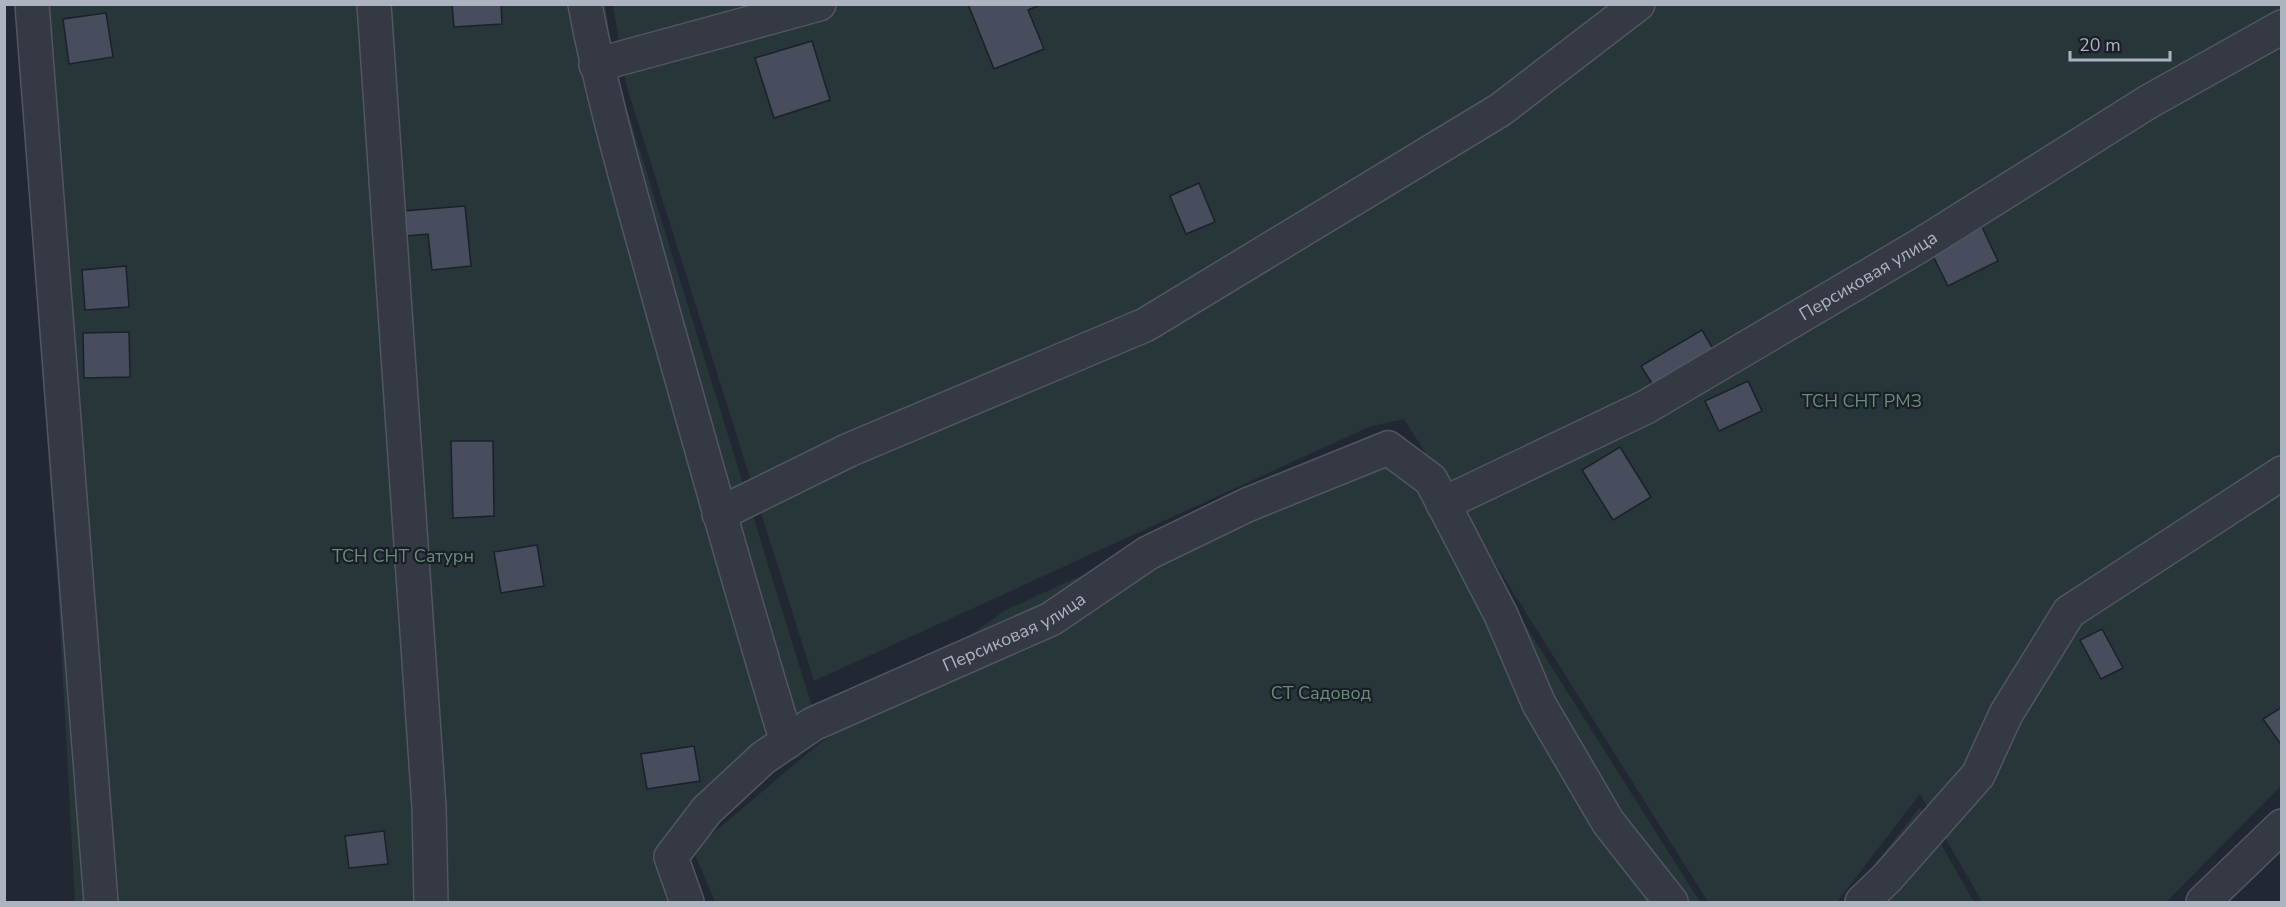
<svg xmlns="http://www.w3.org/2000/svg" width="2286" height="907" font-family="'Nunito Sans',sans-serif">
<rect width="100%" height="100%" fill="#212733"/>
<path fill="#273638" d="M15,5H605L616,73L814,713L667,853L681,902H75L58,589Z
M613,5H2281V786L2166,902H1982L1920,794L1837,902H1708L1404,419L1369,427L814,681L626,84Z
M1395,431L1413,447L1700,902H715L693,850L815,747L1004,611Z
M1920,807L1974,902H1845Z"/>
<path fill="#484d5d" stroke="#1c202b" stroke-width="1.5" d="M452,4H501L502,24L454,27Z
M968,4H1042L1028,10L1044,49L994,69Z
M106,13L113,57L69,64L63,19Z
M812,41L830,100L774,118L755,58Z
M1199,183L1215,222L1186,234L1170,196Z
M465,206L471,266L432,270L428,234L405,236L403,211Z
M1981,225L1998,261L1948,286L1930,250Z
M126,266L129,307L85,310L82,270Z
M1702,330L1716,354L1656,390L1641,366Z
M129,332L130,377L84,378L83,333Z
M1748,381L1762,411L1719,431L1705,401Z
M451,441H493L494,516L453,518Z
M1620,447L1651,497L1613,520L1582,470Z
M537,545L544,586L501,593L494,552Z
M2102,629L2123,668L2101,679L2080,640Z
M2282,707V746L2263,719Z
M694,746L700,781L647,789L641,754Z
M384,831L388,864L349,868L345,836Z"/>
<g fill="none" stroke-linecap="round" stroke-linejoin="round">
<g stroke="#525662" stroke-width="36">
<g id="minor">
<path d="M32,4L101,902"/>
<path d="M374,4L429,807L431,902"/>
<path d="M585,4C603,101 631,195 657,290C699,441 741,592 787,742"/>
<path d="M596,65L819,4"/>
<path id="s1" d="M1443,504L1646,407L1919,246L2148,102L2282,27"/>
<path d="M719,514L849,450L1145,325L1500,110L1638,4"/>
<path id="s2" d="M687,902L671,857L707,810L763,758L813,724L1051,619L1148,553L1247,505L1388,448L1431,480L1501,615L1539,704L1608,822L1671,902"/>
<path d="M1862,902L1887,878L1978,775L2006,714L2069,612L2282,473"/>
<path d="M2203,902L2282,826"/>
</g>
</g>
<use href="#minor" stroke="#343944" stroke-width="33"/>
</g>
<g text-anchor="middle" dominant-baseline="central" stroke-width="4.5" stroke-linejoin="round" paint-order="stroke">
<g font-size="18" fill="#aeb3c1" stroke="#1a1e28">
<text stroke="none"><textPath href="#s1" startOffset="483">Персиковая улица</textPath></text>
<text stroke="none"><textPath href="#s2" startOffset="465">Персиковая улица</textPath></text>
</g>
<g font-size="18" fill="#698e76" stroke="#1a1e28">
<text x="1862" y="401">ТСН СНТ РМЗ</text>
<text x="403" y="556">ТСН СНТ Сатурн</text>
<text x="1321" y="693">СТ Садовод</text>
</g>
</g>
<rect width="2286" height="907" fill="none" stroke="#aeb3c1" stroke-width="12"/>
<path d="M2070 51v9h100v-9" fill="none" stroke="#aeb3c1" stroke-width="3"/>
<text x="2079" y="51" font-size="18" fill="#aeb3c1" stroke="#1a1e28" stroke-width="4.5" paint-order="stroke">20 m</text>
</svg>
